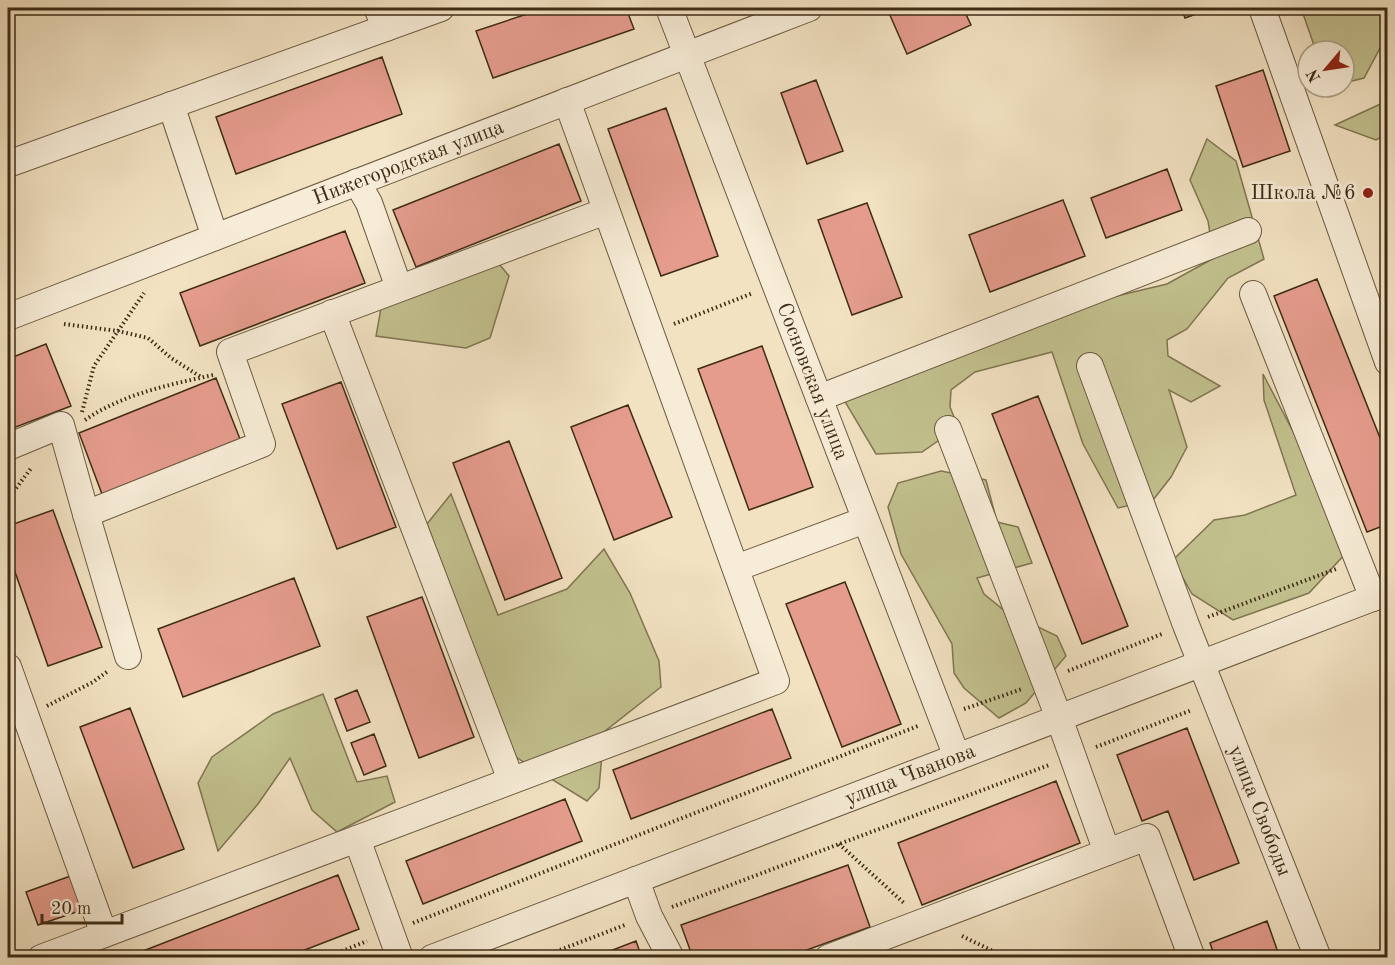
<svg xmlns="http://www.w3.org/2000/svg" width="1395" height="965" font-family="'Old Standard TT',serif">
<rect width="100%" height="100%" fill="#f2e2c2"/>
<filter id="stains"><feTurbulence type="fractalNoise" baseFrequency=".00333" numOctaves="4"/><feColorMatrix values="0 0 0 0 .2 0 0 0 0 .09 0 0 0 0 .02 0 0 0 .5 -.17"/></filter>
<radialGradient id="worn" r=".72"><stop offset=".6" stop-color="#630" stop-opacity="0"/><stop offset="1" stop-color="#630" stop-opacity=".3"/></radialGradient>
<path fill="#c2c18e" stroke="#807652" stroke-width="1.5" d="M1301,8H1387V35L1364,78L1344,83V51H1316Z
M1387,101V134L1376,140L1335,125Z
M1207,139L1236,161L1264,259L1228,278L1187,329L1167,340L1168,356L1220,386L1191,402L1169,390L1187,447L1171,477L1153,500L1118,508L1083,444L1052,352L975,372L951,390L950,407L958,427L922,452L876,454L844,400L1100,300L1167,284L1214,258L1208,221L1190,180Z
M486,248L509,276L490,338L466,348L376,336L386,280Z
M1263,374L1311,466L1346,553L1309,593L1233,620L1192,594L1173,560L1214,520L1245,515L1296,495L1264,400Z
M941,471L986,480L997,522L1018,527L1032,563L977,578L984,594L1005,611L1057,636L1066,656L1026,703L999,718L964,688L954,673L952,644L901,554L888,507L898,483Z
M451,494L498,615L567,589L604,549L630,593L659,661L661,687L604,732L599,788L587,801L514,756L427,524Z
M323,694L357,782L387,776L395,802L337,832L312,810L290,758L258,804L218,851L198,783L212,757L273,714Z"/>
<path fill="#e59c8d" stroke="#3e2c16" stroke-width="1.5" d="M545,8H626L634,29L493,78L476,31Z
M902,8H963L971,25L907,54L889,13Z
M1181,8H1213L1185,18Z
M382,57L402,114L236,174L216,117Z
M1263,70L1290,151L1243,167L1216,86Z
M816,80L843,151L807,164L781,93Z
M666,108L718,256L661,276L608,129Z
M559,144L581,201L416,267L393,210Z
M1167,169L1182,210L1106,238L1091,198Z
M1063,200L1085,256L990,292L969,235Z
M867,203L902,297L852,315L818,220Z
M345,231L365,283L200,346L180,293Z
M1317,279L1388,458V524L1367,532L1274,296Z
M46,344L71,406L8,430V359Z
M762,346L813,487L749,510L698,369Z
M216,378L240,439L102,494L79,433Z
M341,382L396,527L337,549L282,404Z
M1038,396L1128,626L1082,644L992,414Z
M628,405L672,517L614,540L571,427Z
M509,441L562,578L505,600L453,463Z
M53,510L102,647L48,666L8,552V526Z
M294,578L320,646L183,697L158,629Z
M845,582L901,724L842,747L786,604Z
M422,597L474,737L419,758L367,617Z
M357,690L370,722L347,731L335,699Z
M130,708L184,849L133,868L80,727Z
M772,709L791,758L631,819L613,770Z
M1187,728L1239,863L1194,880L1168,811L1142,821L1117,755Z
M374,734L386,766L364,775L351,743Z
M1056,781L1080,843L922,905L898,843Z
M565,799L582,841L423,904L406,861Z
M848,865L870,927L785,958H693L681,925Z
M76,874L88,908L38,925L26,892Z
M338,875L359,929L284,958H125Z
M1267,921L1280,958H1215L1210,943Z
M636,941L642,958H592Z"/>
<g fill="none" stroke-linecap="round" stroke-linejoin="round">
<g stroke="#6b5a41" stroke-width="28">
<g id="minor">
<path d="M377,8L386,28"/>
<path id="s1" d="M669,8L957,757"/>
<path d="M1262,8L1388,362"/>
<path d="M171,105L215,237"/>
<path d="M8,164L441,8"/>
<path d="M357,182L369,203L399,288"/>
<path d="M1253,294L1373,598"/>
<path d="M332,313L511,780"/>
<path id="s2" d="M8,317L809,8"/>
<path id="s3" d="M1090,366L1186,625L1318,958"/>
<path d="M819,398L1248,231"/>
<path d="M948,429L1059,718L1107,852"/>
<path d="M8,447L61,425L86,514L262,444L230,352L606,211"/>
<path d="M86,514L128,656"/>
<path d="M736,568L865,520"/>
<path d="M8,667L104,934"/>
<path d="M357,839L400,958"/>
<path d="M636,880L649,916L671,958"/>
<path d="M41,958L776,681L567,101"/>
<path id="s4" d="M432,958L1388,592"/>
<path d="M828,958L1147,837L1192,958"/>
</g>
</g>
<path stroke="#3e2c16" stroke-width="4" stroke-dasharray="1.5 3" stroke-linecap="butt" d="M64,324L118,331L148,338L171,358L201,377
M674,324L753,293
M82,412L94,366L144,293
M85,420C123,394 168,385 213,375
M8,499L32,467
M1208,617L1336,569
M1068,671L1162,634
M47,706L93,682L108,671
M964,709L1022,689
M1096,747L1192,710
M839,844L904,903
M672,907L1049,765
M413,923L918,726
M962,936L1007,958
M325,958L367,941
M539,958L625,925"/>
<use href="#minor" stroke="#f7ecd7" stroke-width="26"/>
</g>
<circle fill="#8f2418" stroke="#f7ecd7" stroke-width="2" cx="1368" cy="193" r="6"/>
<g text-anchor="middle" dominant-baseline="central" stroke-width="6" stroke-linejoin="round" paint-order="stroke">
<g font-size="21" fill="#3e2c16" stroke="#f7ecd7">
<text stroke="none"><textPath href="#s2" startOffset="429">Нижегородская улица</textPath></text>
<text stroke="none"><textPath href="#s1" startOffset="400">Сосновская улица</textPath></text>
<text stroke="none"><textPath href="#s4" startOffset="512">улица Чванова</textPath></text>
<text stroke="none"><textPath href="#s3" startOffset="476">улица Свободы</textPath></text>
</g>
<g font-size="21" fill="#3e2c16" stroke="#f7ecd7" text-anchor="end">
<text x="1356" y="193">Школа №6</text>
</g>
</g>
<rect width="1395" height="965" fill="none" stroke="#f2e2c2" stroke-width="30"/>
<rect x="9" y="9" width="1377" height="947" fill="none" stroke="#3e2c16" stroke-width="3"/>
<rect x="15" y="15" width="1365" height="935" fill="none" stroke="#3e2c16" stroke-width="1.5"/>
<g transform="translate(1326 69) rotate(241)"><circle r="28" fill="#f7ecd7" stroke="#ad9f8a" stroke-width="1.5"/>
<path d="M0-4.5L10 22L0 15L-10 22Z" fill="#8f2418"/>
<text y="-9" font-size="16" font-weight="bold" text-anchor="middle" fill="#3e2c16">N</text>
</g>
<path d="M42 914v9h80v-9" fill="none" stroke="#3e2c16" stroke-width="3"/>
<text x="51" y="914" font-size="18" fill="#3e2c16" stroke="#f7ecd7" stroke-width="4.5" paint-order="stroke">20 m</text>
<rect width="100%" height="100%" filter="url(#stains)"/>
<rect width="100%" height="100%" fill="url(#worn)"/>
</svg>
